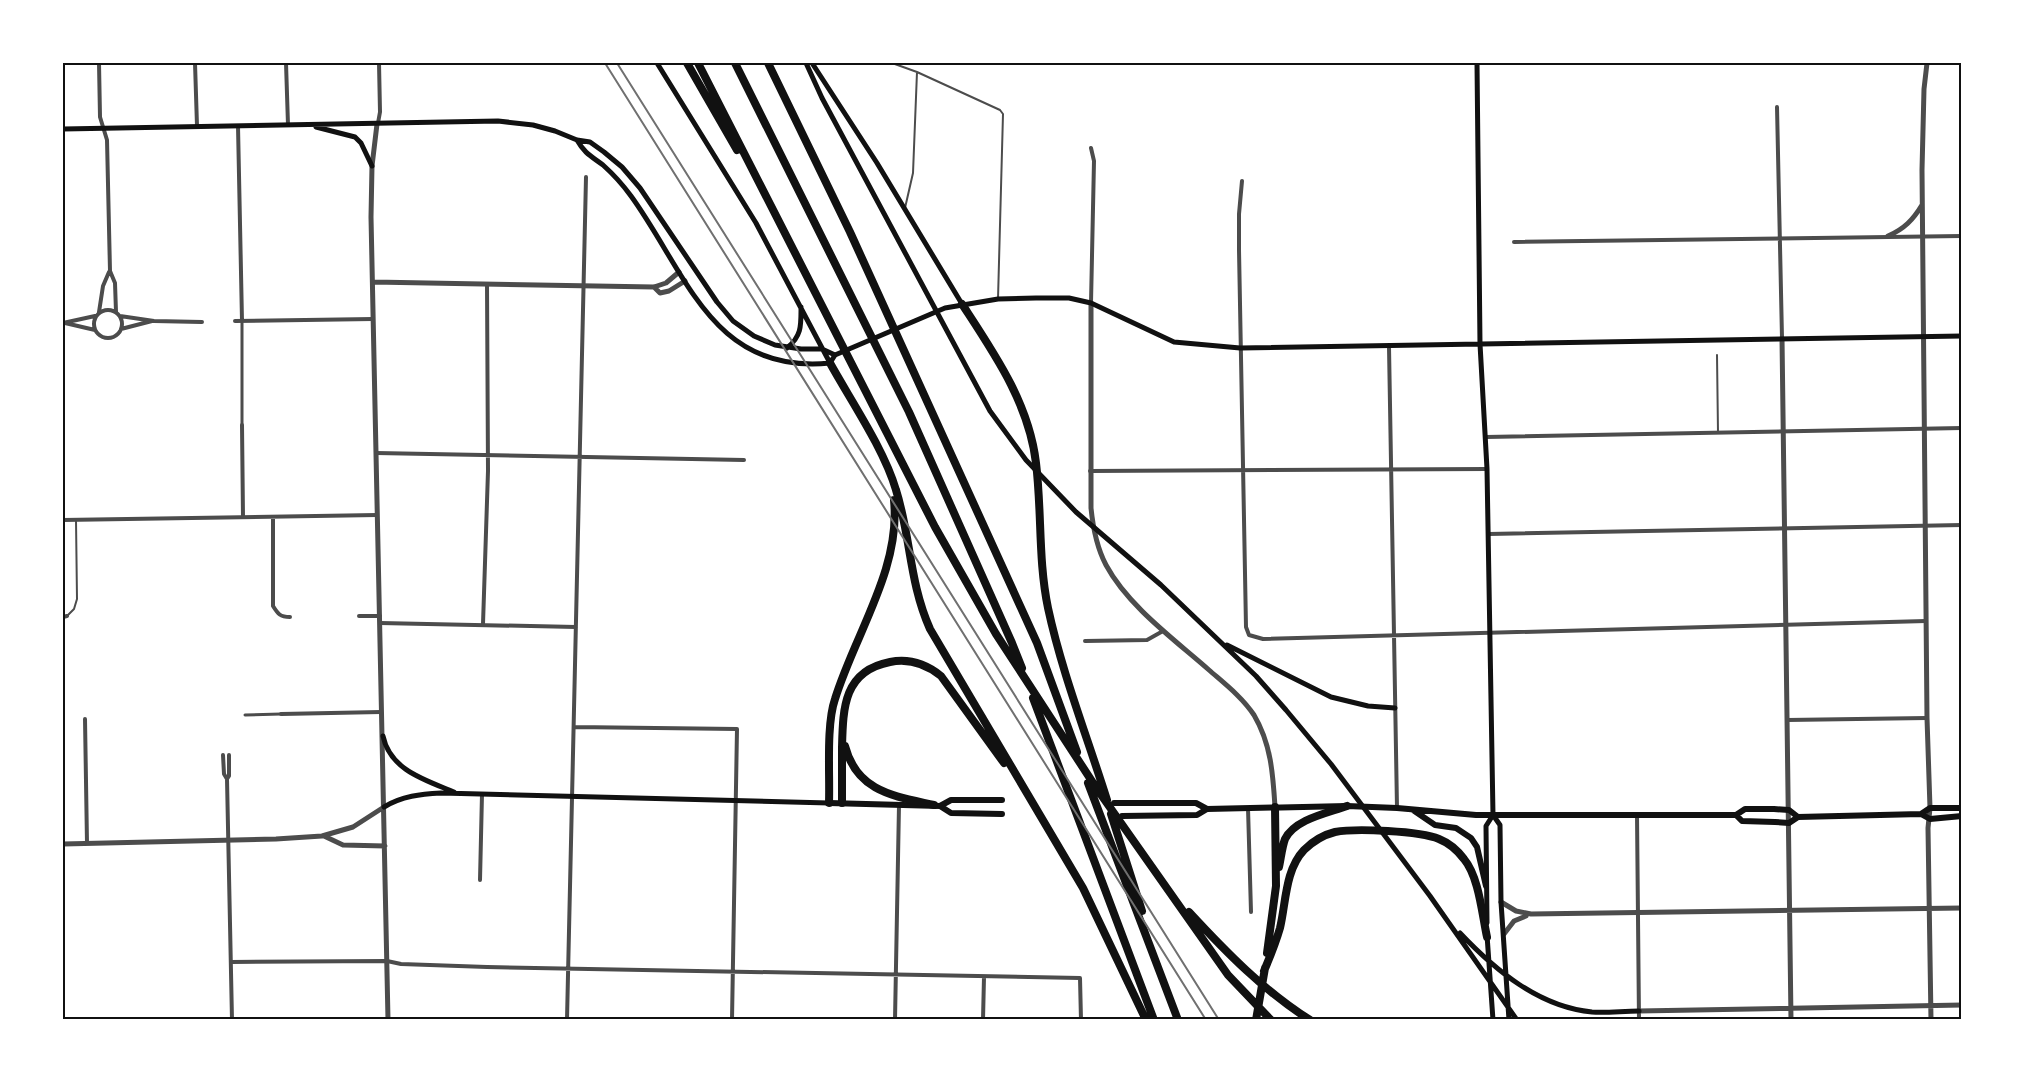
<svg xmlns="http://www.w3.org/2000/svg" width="2025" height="1083" font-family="'Asap Condensed',sans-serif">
<rect width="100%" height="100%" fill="#fff"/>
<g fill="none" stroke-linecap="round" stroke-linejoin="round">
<path stroke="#4c4c4c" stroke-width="2" d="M892,63L917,72L1000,110L1003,114L998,299
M905,208L913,173L917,72
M1717,355L1718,433
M67,616L74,609L77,599L76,520"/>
<path stroke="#4c4c4c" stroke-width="3" d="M242,321V425
M245,715L281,714"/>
<path stroke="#4c4c4c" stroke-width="4" d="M99,63L100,117L107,140L110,271L115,283L116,312
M195,63L197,126
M286,63L288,125
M1777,107L1782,338
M378,123L380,112L379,63
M238,126L242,321
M1091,148L1094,161L1091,303
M1242,181L1239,214V250L1246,627L1249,635L1263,639L1926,621
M1514,242L1962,236
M94 324a14 14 0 1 1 28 0a14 14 0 1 1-28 0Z
M99,312L103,286L109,272
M120,316L154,321L202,322
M235,321L373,319
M63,323L95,316
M65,323L95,330
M121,329L152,321
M1389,347L1397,808
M242,425L243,517
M1486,437L1962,428
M376,453L744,460
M1090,471L1487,469
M273,517V606C278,614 280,617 290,617
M63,520L377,515
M1489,534L1962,525
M359,616H380
M63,617L67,616
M380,623L576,627
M483,624L488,471L487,284
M1085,641L1147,640L1163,631
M281,714L381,712
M85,719L87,843
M1787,720L1927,718
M574,727L737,729L732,1020
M223,755L224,774L227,779
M229,755V776L227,779L232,1020
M1248,808L1251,912
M1637,815L1639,1020
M480,880L482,794
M231,962L387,961L401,964L487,967L1080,978L1081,1020
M567,1020L586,177
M895,1020L899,805
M983,1020L984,977"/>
<path stroke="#4c4c4c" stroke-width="5" d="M1927,63L1924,89L1922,170L1927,718L1930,808L1928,828L1931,1020
M377,124L372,166L371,217L388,1020
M1888,236C1904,229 1913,220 1922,205
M373,282L654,287L666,283L679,272
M654,287L660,293L669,291L685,281
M1091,303V508C1093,528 1097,548 1106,565C1128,606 1175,640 1209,670C1225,684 1242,697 1254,715C1271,744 1273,774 1275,807
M1782,338L1791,1020
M324,836L343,845L385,846
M63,844L276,839L322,836L353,827L384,807
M1501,902L1516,911L1531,914L1962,908
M1504,934L1514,921L1526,916
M1639,1011L1962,1005"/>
<path stroke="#111" stroke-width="5" d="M657,63L756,223L830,363
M806,63L822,98L990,411L1026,460L1076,512L1161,585L1256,676L1286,710L1331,764L1430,896L1517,1020
M812,63L877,163L962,304
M1477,63L1480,344L1487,469L1493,815L1486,826L1487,923
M316,127L355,137L361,143L372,166
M63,129L498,121L533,125L555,131L577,140L590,142L604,152L622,167L640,188L717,302L733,321L754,336L775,345L801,349H822L835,355
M577,140C585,154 591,156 603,165C613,174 623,185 631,196C687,273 712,375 830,363
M787,348C802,336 801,325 801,307
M830,363L835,355L945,308L998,299L1036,298H1069L1091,303L1174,342L1240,348L1962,336
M1227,645L1331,697L1368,706L1395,708
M383,736C390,770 425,780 454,792
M384,807C402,796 421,794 441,793L829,803
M1493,815L1500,825L1501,902L1509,1020
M1460,933C1495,970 1539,1007 1592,1012C1607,1013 1623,1011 1639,1011
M1487,935L1493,1020"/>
<path stroke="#111" stroke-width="6" d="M829,803L940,806L951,800H1002
M1114,803H1196L1207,809
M940,806L951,813L1002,814
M1413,810L1435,825L1456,828L1471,838L1477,847L1486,886
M1921,814L1930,808H1962
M1736,815L1742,821L1775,822L1789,823L1798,817L1921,814L1930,819L1962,816
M1122,816L1197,815L1207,809L1347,806L1397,808L1476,815H1736L1745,809H1774L1789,810L1798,817"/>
<path stroke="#111" stroke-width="8" d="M687,63L737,150
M698,63L935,527L996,634L1097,789L1228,975L1271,1020
M735,63L909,412L1012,643L1022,668
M768,63L850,232L1037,643L1077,752
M962,304C994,353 1029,403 1036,463C1042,512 1038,560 1048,608C1062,673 1087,736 1107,800
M830,363C851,401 884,449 896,490C911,537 909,582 930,629L1083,888L1146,1020
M1033,698L1154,1020
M845,746C857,792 894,796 934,805
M1088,783L1178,1020
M829,803C830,774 826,725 835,699C855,634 901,569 894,500
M842,803C842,785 842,767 842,748C843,709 843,671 890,662C910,658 926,664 941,676L1004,763
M1111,814L1142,911
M1279,867C1281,858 1282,847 1285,839C1295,819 1328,813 1347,806
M1189,912C1226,952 1264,991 1310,1020
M1267,953L1276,886L1275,807
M1264,971C1270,957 1276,942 1280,928C1286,903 1285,870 1304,850C1312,842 1323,835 1335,832C1356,828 1420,831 1439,839C1449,843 1458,851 1464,859C1479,877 1482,914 1487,937
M1256,1020L1265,968"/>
<path stroke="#707070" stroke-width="2" d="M605,63L1206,1020
M617,63L1219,1020"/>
</g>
<rect width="2025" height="1083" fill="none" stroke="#ffffff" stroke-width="129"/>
<rect x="64" y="64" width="1896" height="954" fill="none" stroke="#111" stroke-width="2"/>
</svg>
